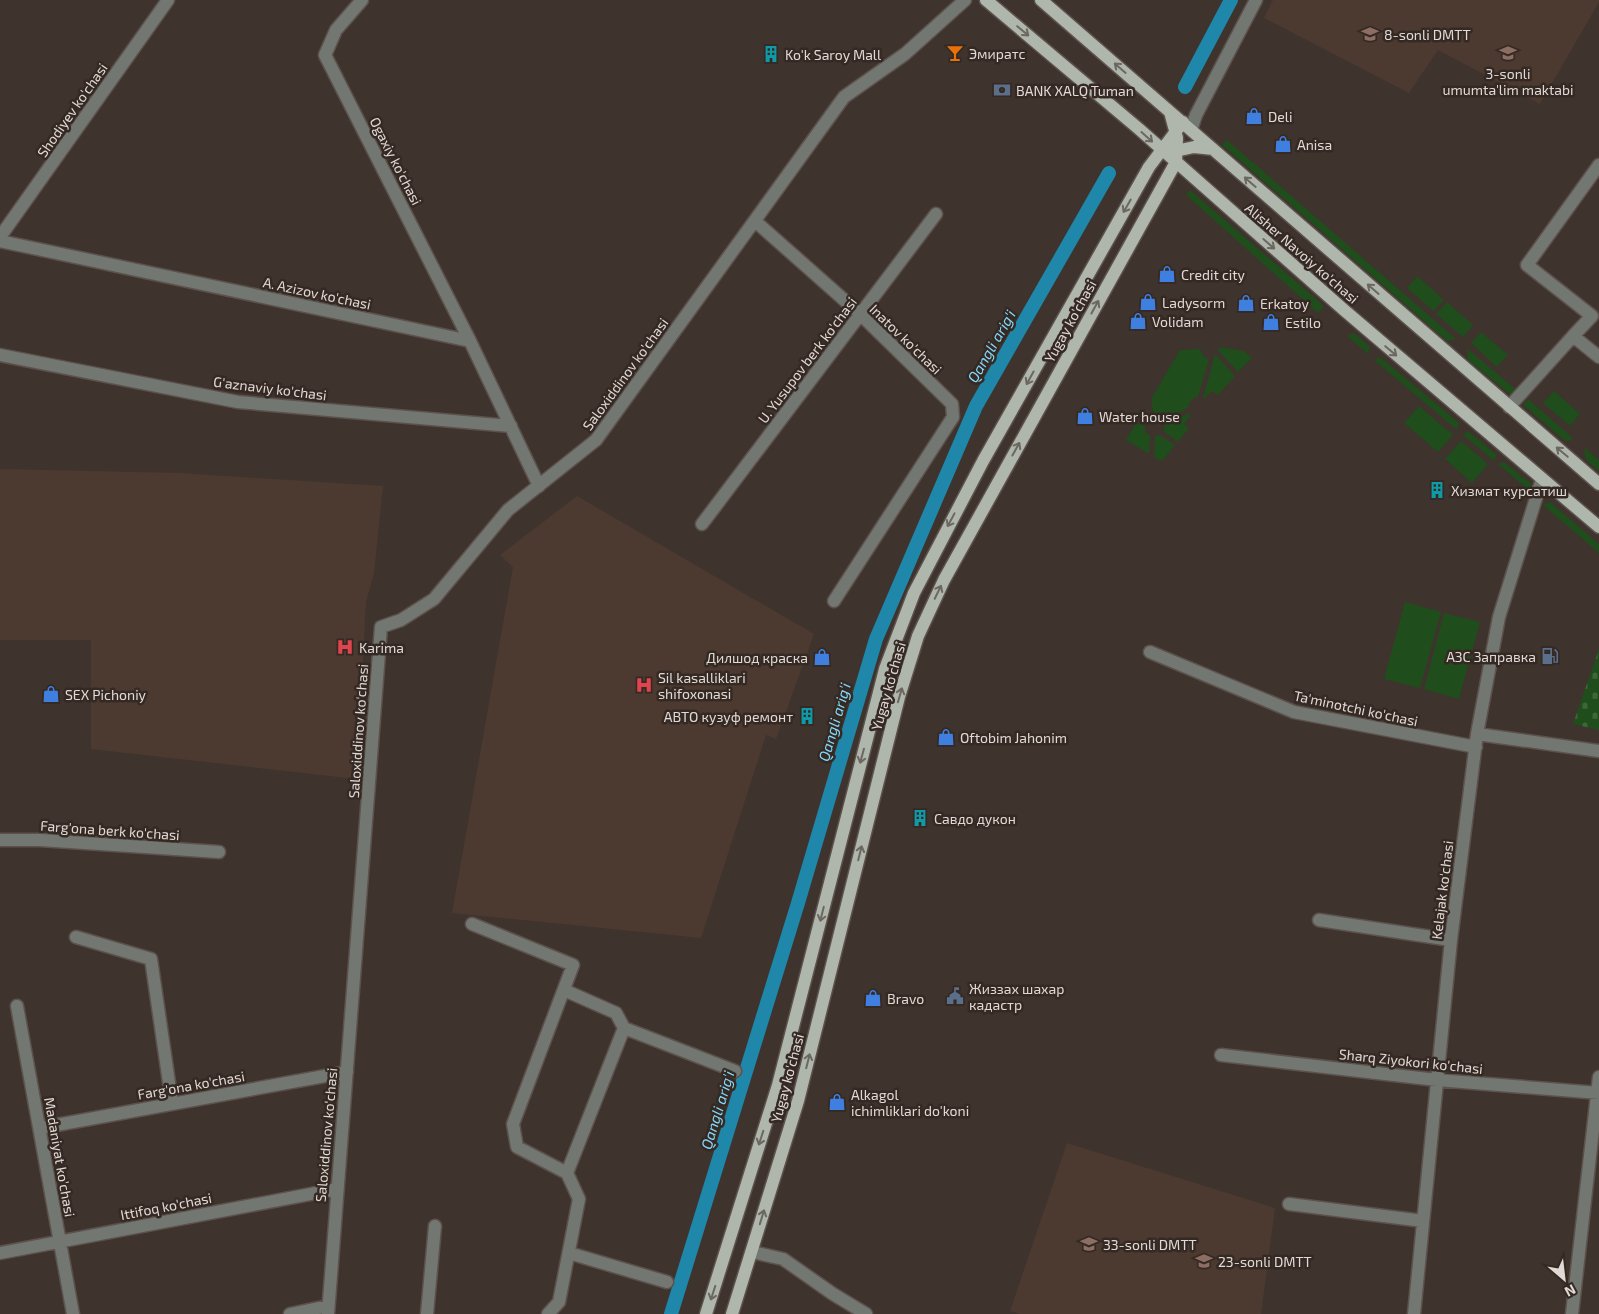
<svg xmlns="http://www.w3.org/2000/svg" width="1599" height="1314" font-family="'Exo 2',sans-serif">
<defs>
<pattern id="cemetery-stones" width="16" height="16" patternUnits="userSpaceOnUse" patternTransform="scale(1.25)"><rect width="16" height="16" fill="#1f4d1b"/><path d="M2 7V4a2 2 0 0 1 4 0v3zM10 15v-3a2 2 0 0 1 4 0v3z" fill="#3f663b"/></pattern>
</defs>
<rect width="100%" height="100%" fill="#3f332e"/>
<path fill="#4c3a31" d="M1273,0H1599V2L1540,104L1438,50L1409,93L1264,18Z
M0,469L179,473L383,486L374,573L366,602L357,779L91,749V640H0Z
M577,496L814,634L776,739L766,735L701,938L452,913L513,567L500,555Z
M1067,1143L1275,1208L1261,1314H1020L1010,1311Z"/>
<path fill="#1f4d1b" d="M1227,140L1456,339L1447,341L1222,145Z
M1190,190L1322,304L1323,308L1318,313L1186,195Z
M1417,276L1444,300L1433,311L1407,288Z
M1447,302L1473,325L1463,337L1436,314Z
M1481,332L1508,355L1497,367L1471,343Z
M1354,333L1370,347L1368,354L1347,336Z
M1220,347L1244,351L1252,358L1238,372L1218,351Z
M1200,349L1204,357L1209,359L1198,397H1195L1188,404L1189,407L1164,422L1160,417H1154L1151,399L1180,350Z
M1468,349L1520,393L1511,395L1467,359Z
M1215,354L1235,376L1218,395L1212,391L1204,399L1203,398Z
M1380,357L1459,423L1457,430L1374,360Z
M1554,391L1580,414L1570,426L1543,403Z
M1528,399L1573,438L1571,440L1565,441L1523,405Z
M1419,406L1453,435L1438,452L1404,423Z
M1189,413L1191,415L1184,424L1189,428L1178,442L1163,431L1165,428L1164,425Z
M1136,423L1145,426V433L1150,435L1149,454L1126,440Z
M1468,431L1497,455L1494,461L1463,435Z
M1160,435L1175,445L1162,461L1154,457L1155,436Z
M1461,441L1488,464L1472,483L1445,459Z
M1585,448L1599,460V471L1587,461L1584,451Z
M1504,462L1533,485L1531,492L1498,464Z
M1550,502L1599,544V553L1543,505Z
M1405,602L1441,612L1420,688L1384,679Z
M1444,613L1480,622L1459,699L1424,689Z"/>
<path fill="url(#cemetery-stones)" d="M1599,649V730L1573,724Z"/>
<g fill="none" stroke-linecap="round" stroke-linejoin="round">
<path stroke="#1f87a9" stroke-width="14" d="M1185,87L1231,0
M671,1314L798,903L876,639L976,406L1109,173"/>
<g stroke="#5c514c" stroke-width="15">
<path id="minor" d="M362,0L336,30L325,55L470,341
M1191,130L1196,115L1256,0
M755,221L860,314L952,404L953,417L834,601
M0,237L168,0
M0,241L470,341L539,486
M1573,336L1592,316L1527,265L1599,165
M0,355L238,402L511,426
M1509,407L1573,336L1599,357
M702,524L936,214
M1150,652L1294,712L1476,747
M1477,734L1599,751
M0,840H40L219,852
M1319,920L1451,940
M472,924L573,965L513,1124L517,1147L567,1173L579,1199L559,1302L548,1314
M76,937L151,959L172,1103
M564,990L616,1013L624,1028L735,1071
M17,1006L73,1314
M1221,1055L1437,1080L1599,1093
M40,1128L347,1072
M567,1173L624,1028
M1289,1204L1423,1221
M752,1252L783,1259L833,1294L866,1314
M0,1253L337,1189
M569,1253L667,1282
M290,1314L328,1306
M328,1314L381,627L401,620L434,599L508,510L596,440L844,97L905,54L965,0
M427,1314L435,1226
M1414,1314L1451,940L1477,734L1499,617L1542,479
M1572,1314L1599,1077"/>
</g>
<g stroke="#5c514c" stroke-width="15">
<path id="major" d="M986,0L1139,129L1344,310L1599,527
M1041,0L1599,484
M1171,152L1194,147L1213,149
M706,1314L778,1085L885,669L914,593L983,461L1149,167L1183,122
M732,1314L798,1101L899,697L918,636L944,580L1176,162L1177,138L1170,112"/>
</g>
<use href="#minor" stroke="#737771" stroke-width="12"/>
<use href="#major" stroke="#afb6ab" stroke-width="12"/>
</g>
<defs><path id="oneway-shaft" d="M-6 0H5M1.5-3L5.5 0L1.5 3" fill="none" stroke-width="1.6" stroke-linecap="round" stroke-linejoin="round" transform="scale(1.25)"/></defs>
<g stroke="#6c6861">
<use href="#oneway-shaft" transform="translate(1023 31) rotate(40)"/>
<use href="#oneway-shaft" transform="translate(1120 68) rotate(-139)"/>
<use href="#oneway-shaft" transform="translate(1147 137) rotate(42)"/>
<use href="#oneway-shaft" transform="translate(1250 182) rotate(-139)"/>
<use href="#oneway-shaft" transform="translate(1127 206) rotate(120)"/>
<use href="#oneway-shaft" transform="translate(1269 244) rotate(41)"/>
<use href="#oneway-shaft" transform="translate(1373 289) rotate(-139)"/>
<use href="#oneway-shaft" transform="translate(1095 307) rotate(-61)"/>
<use href="#oneway-shaft" transform="translate(1391 351) rotate(40)"/>
<use href="#oneway-shaft" transform="translate(1030 378) rotate(119)"/>
<use href="#oneway-shaft" transform="translate(1016 449) rotate(-61)"/>
<use href="#oneway-shaft" transform="translate(1562 452) rotate(-140)"/>
<use href="#oneway-shaft" transform="translate(951 520) rotate(118)"/>
<use href="#oneway-shaft" transform="translate(938 592) rotate(-64)"/>
<use href="#oneway-shaft" transform="translate(900 695) rotate(-74)"/>
<use href="#oneway-shaft" transform="translate(862 756) rotate(105)"/>
<use href="#oneway-shaft" transform="translate(860 853) rotate(-76)"/>
<use href="#oneway-shaft" transform="translate(822 914) rotate(104)"/>
<use href="#oneway-shaft" transform="translate(808 1061) rotate(-76)"/>
<use href="#oneway-shaft" transform="translate(761 1138) rotate(108)"/>
<use href="#oneway-shaft" transform="translate(762 1217) rotate(-73)"/>
<use href="#oneway-shaft" transform="translate(713 1293) rotate(108)"/>
</g>
<defs>
<g id="school-bare" transform="scale(1.35)"><path d="M0-5L7-2L0 1L-7-2ZM-4 1L0 2.5L4 1V4Q0 6-4 4Z" fill="#8d6e63" stroke="#352924" stroke-width="2.5" paint-order="stroke"/></g>
<g id="bar-bare" transform="scale(1.35)"><path d="M-6-5H6L.8 .8V4.5H3.5V6h-7V4.5H-.8V.8Z" fill="#e8710a" stroke="#352924" stroke-width="2.5" paint-order="stroke"/></g>
<g id="building-bare" transform="scale(1.35)"><path d="M-4-6H4V6H1V3H-1V6H-4ZM-2.5-4.3h1.7v1.8h-1.7ZM.8-4.3h1.7v1.8H.8ZM-2.5-1h1.7V.8h-1.7ZM.8-1h1.7V.8H.8Z" fill="#0f9aa8" stroke="#352924" stroke-width="2.5" paint-order="stroke"/></g>
<g id="bank-bare" transform="scale(1.35)"><path d="M-6-4H6V4H-6ZM0-2.3a2.3 2.3 0 1 0 0 4.6a2.3 2.3 0 1 0 0-4.6Z" fill="#5c6f8a" stroke="#352924" stroke-width="2.5" paint-order="stroke"/></g>
<g id="shop-bare" transform="scale(1.35)"><path d="M-5-2.5h2.3a2.7 3.5 0 0 1 5.4 0H5L5.5 6h-11ZM-1.5-2.5h3a1.5 2.3 0 0 0-3 0Z" fill="#3f7fe0" stroke="#352924" stroke-width="2.5" paint-order="stroke"/></g>
<g id="hospital-bare" transform="scale(1.35)"><path d="M-5-5h3v3.5h4V-5h3V5h-3V1.5h-4V5h-3Z" fill="#e0444e" stroke="#352924" stroke-width="2.5" paint-order="stroke"/></g>
<g id="fuel-bare" transform="scale(1.35)"><path d="M-5.5-6h7V0h2V4h1.3V-2.5L3-4.5l.8-.8L6-3V5H2.5V1h-1V6h-7ZM-4.2-4.7v3.2H.2V-4.7Z" fill="#5c6f8a" stroke="#352924" stroke-width="2.5" paint-order="stroke"/></g>
<g id="civic-bare" transform="scale(1.35)"><path d="M-.6-6.5H3V-4.5H.6V-3L4-1V1h2V6H-6V1h2V-1L-.6-3ZM-1.2 2.5V6h2.4V2.5Z" fill="#5c6f8a" stroke="#352924" stroke-width="2.5" paint-order="stroke"/></g>
</defs>
<g fill-rule="evenodd">
<use href="#school-bare" x="1370" y="34"/>
<use href="#bar-bare" x="955" y="53"/>
<use href="#school-bare" x="1508" y="53"/>
<use href="#building-bare" x="771" y="54"/>
<use href="#bank-bare" x="1002" y="90"/>
<use href="#shop-bare" x="1254" y="116"/>
<use href="#shop-bare" x="1283" y="144"/>
<use href="#shop-bare" x="1167" y="274"/>
<use href="#shop-bare" x="1148" y="302"/>
<use href="#shop-bare" x="1246" y="303"/>
<use href="#shop-bare" x="1138" y="321"/>
<use href="#shop-bare" x="1271" y="322"/>
<use href="#shop-bare" x="1085" y="416"/>
<use href="#building-bare" x="1437" y="490"/>
<use href="#hospital-bare" x="345" y="647"/>
<use href="#fuel-bare" x="1550" y="656"/>
<use href="#shop-bare" x="822" y="657"/>
<use href="#hospital-bare" x="644" y="685"/>
<use href="#shop-bare" x="51" y="694"/>
<use href="#building-bare" x="807" y="716"/>
<use href="#shop-bare" x="946" y="737"/>
<use href="#building-bare" x="920" y="818"/>
<use href="#civic-bare" x="955" y="996"/>
<use href="#shop-bare" x="873" y="998"/>
<use href="#shop-bare" x="837" y="1102"/>
<use href="#school-bare" x="1089" y="1244"/>
<use href="#school-bare" x="1204" y="1261"/>
</g>
<g text-anchor="middle" dominant-baseline="central" stroke-width="5" stroke-linejoin="round" paint-order="stroke">
<g font-size="14" fill="#e1d9d5" stroke="#352924" text-anchor="start">
<text x="1384" y="34">8-sonli DMTT</text>
<text x="969" y="53">Эмиратс</text>
<text x="785" y="54">Ko'k Saroy Mall</text>
<text x="1508" y="73" text-anchor="middle">3-sonli<tspan x="1508" dy="16">umumta'lim maktabi</tspan></text>
<text x="1016" y="90">BANK XALQ Tuman</text>
<text x="1268" y="116">Deli</text>
<text x="1297" y="144">Anisa</text>
<text x="1181" y="274">Credit city</text>
<text x="1162" y="302">Ladysorm</text>
<text x="1260" y="303">Erkatoy</text>
<text x="1152" y="321">Volidam</text>
<text x="1285" y="322">Estilo</text>
<text x="1099" y="416">Water house</text>
<text x="1451" y="490">Хизмат курсатиш</text>
<text x="359" y="647">Karima</text>
<text x="1536" y="656" text-anchor="end">АЗС Заправка</text>
<text x="808" y="657" text-anchor="end">Дилшод краска</text>
<text x="658" y="677">Sil kasalliklari<tspan x="658" dy="16">shifoxonasi</tspan></text>
<text x="65" y="694">SEX Pichoniy</text>
<text x="793" y="716" text-anchor="end">АВТО кузуф ремонт</text>
<text x="960" y="737">Oftobim Jahonim</text>
<text x="934" y="818">Cавдо дукон</text>
<text x="969" y="988">Жиззах шахар<tspan x="969" dy="16">кадастр</tspan></text>
<text x="887" y="998">Bravo</text>
<text x="851" y="1094">Alkagol<tspan x="851" dy="16">ichimliklari do'koni</tspan></text>
<text x="1103" y="1244">33-sonli DMTT</text>
<text x="1218" y="1261">23-sonli DMTT</text>
</g>
<g font-size="14" fill="#e1d9d5" stroke="#352924">
<text transform="translate(72 110) rotate(-55)">Shodiyev ko'chasi</text>
<text transform="translate(396 161) rotate(63)">Ogaxiy ko'chasi</text>
<text transform="translate(1302 253) rotate(41)">Alisher Navoiy ko'chasi</text>
<text transform="translate(317 293) rotate(12)">A. Azizov ko'chasi</text>
<text transform="translate(1070 321) rotate(-61)">Yugay ko'chasi</text>
<text transform="translate(906 339) rotate(44)">Inatov ko'chasi</text>
<text transform="translate(807 360) rotate(-53)">U. Yusupov berk ko'chasi</text>
<text transform="translate(625 374) rotate(-54)">Saloxiddinov ko'chasi</text>
<text transform="translate(270 388) rotate(7)">G'aznaviy ko'chasi</text>
<text transform="translate(888 686) rotate(-74)">Yugay ko'chasi</text>
<text transform="translate(1356 708) rotate(12)">Ta'minotchi ko'chasi</text>
<text transform="translate(358 731) rotate(-86)">Saloxiddinov ko'chasi</text>
<text transform="translate(110 830) rotate(4)">Farg'ona berk ko'chasi</text>
<text transform="translate(1442 890) rotate(-83)">Kelajak ko'chasi</text>
<text transform="translate(1411 1061) rotate(6)">Sharq Ziyokori ko'chasi</text>
<text transform="translate(787 1078) rotate(-75)">Yugay ko'chasi</text>
<text transform="translate(191 1085) rotate(-10)">Farg'ona ko'chasi</text>
<text transform="translate(326 1135) rotate(-85)">Saloxiddinov ko'chasi</text>
<text transform="translate(60 1157) rotate(80)">Madaniyat ko'chasi</text>
<text transform="translate(166 1206) rotate(-11)">Ittifoq ko'chasi</text>
</g>
<g font-size="15" font-style="italic" fill="#83d8fa" stroke="#352924">
<text transform="translate(991 346) rotate(-60)">Qangli arig'i</text>
<text transform="translate(834 722) rotate(-74)">Qangli arig'i</text>
<text transform="translate(717 1110) rotate(-73)">Qangli arig'i</text>
</g>
</g>
<g transform="translate(1564 1279) rotate(152)" stroke="#352924" stroke-width="4" paint-order="stroke">
<path d="M0-4L9 19L0 12L-9 19Z" fill="#e1d9d5"/>
<text y="-8" font-size="14" font-weight="bold" text-anchor="middle" fill="#e1d9d5">N</text>
</g>
</svg>
